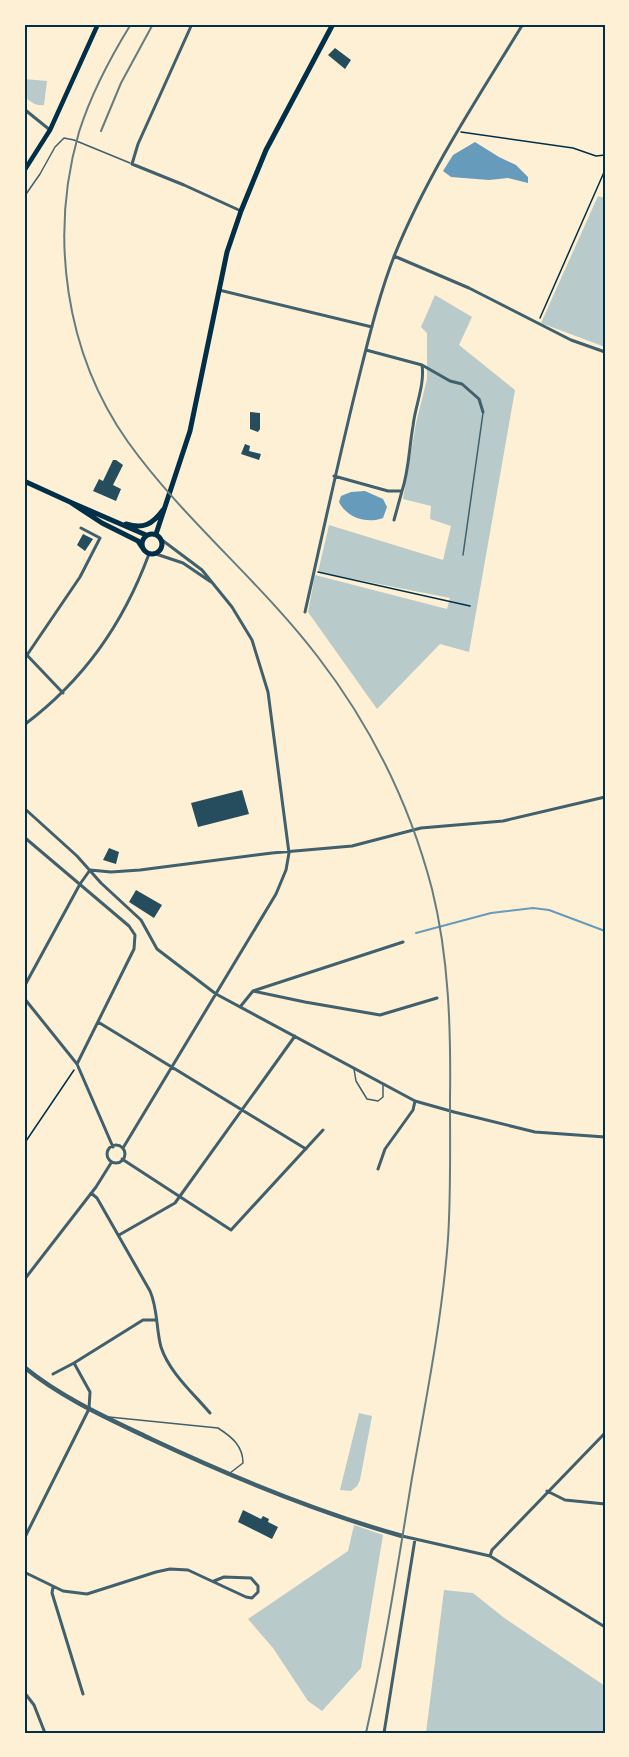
<svg xmlns="http://www.w3.org/2000/svg" width="629" height="1757" font-family="Raleway,sans-serif">
<rect width="100%" height="100%" fill="#fdf0d5"/>
<path fill="#b9caca" d="M24,79L47,81L44,105C35,106 31,102 24,96Z
M598,196L605,198V347L541,323Z
M435,295L472,317L459,345L515,390L469,652L440,644L377,709L308,612L315,575L447,609L450,598L318,572L329,525L443,560L451,526L430,519L431,506L403,499L416,423L427,379V333L421,327Z
M359,1413L372,1416L360,1480L357,1486L351,1491L340,1490Z
M354,1525L383,1535L361,1668L322,1711L308,1701L273,1648L248,1619L348,1551Z
M444,1590L473,1593L503,1617L605,1686V1733H426Z"/>
<path fill="#669bbc" d="M475,142L499,157L516,165L528,177V183L508,178L489,180L451,177L443,171L453,155Z
M365,491L383,499L387,507L383,518C367,524 347,518 339,502L341,496L351,492Z"/>
<g fill="none" stroke-linecap="round" stroke-linejoin="round">
<path stroke="#669bbc" stroke-width="2" d="M416,933L491,913L533,908L549,910L605,931"/>
</g>
<path fill="#264d5e" d="M335,48L351,60L345,69L328,55Z
M250,412L260,413V429L258,432L250,429Z
M245,444L250,446L249,451L261,454L259,460L241,454Z
M113,460H116L123,465L113,485L121,489L116,501L93,491L99,479L103,481Z
M83,534L93,539L85,551L77,545Z
M242,790L249,814L198,827L191,803Z
M109,848L119,852L116,864L103,860Z
M136,890L162,905L154,918L129,902Z
M243,1510L261,1519L263,1516L269,1519L268,1522L278,1527L272,1539L238,1522Z"/>
<g fill="none" stroke-linecap="round" stroke-linejoin="round">
<path stroke="#003049" stroke-width="1.5" d="M461,132L573,148L596,156L605,155
M540,318L605,170
M318,572L470,606
M24,1144L74,1070"/>
<path stroke="#3f606c" stroke-width="1.5" d="M24,197L40,174L55,147L64,138L74,140L130,163
M463,555L483,413
M354,1069L356,1081L367,1099L378,1101L383,1097V1085
M109,1417L218,1428C232,1437 243,1446 243,1463L230,1473"/>
<path stroke="#3f606c" stroke-width="3" d="M192,24L138,144L132,164L184,185L241,211
M24,109L50,130
M394,256L469,288L571,340L605,352
M219,290L372,327
M366,350L422,365L450,381L462,384L479,399L483,412
M334,476L388,491H402C409,470 409,448 413,426C415,406 425,385 422,365
M394,520L402,491
M156,554L183,563L211,582
M305,612C323,532 340,452 360,373C370,333 380,292 395,254C428,173 477,99 523,24
M24,652L63,693
M27,655L80,577L100,538L81,528
M24,725C84,680 123,624 149,554
M24,808L77,856L101,883L141,920L157,949L216,994L415,1101L454,1112L535,1132L605,1137
M24,837L129,926L135,935L134,949L77,1064
M90,870L111,872L140,870L272,853L352,846L421,828L503,821L605,797
M24,987L80,884L90,870
M253,991L305,1002L380,1015L437,998
M24,998L77,1064L113,1147
M240,1007L253,991L403,942
M98,1022L306,1149
M107 1154a9 9 0 1 1 18 0a9 9 0 1 1-18 0Z
M123,1148L276,894L286,870L289,853L268,692L252,640L232,607L202,570L162,540
M122,1159L231,1230L323,1130
M378,1169L385,1149L413,1110L415,1101
M91,1193L97,1198L150,1291C158,1309 156,1329 161,1347C169,1372 193,1393 210,1413
M119,1235L175,1203L295,1036
M24,1280L96,1187L111,1163
M53,1374L74,1363
M547,1491L565,1500L605,1504
M402,1536L490,1556L605,1627
M24,1539L89,1409L90,1392L74,1363L143,1320H155
M490,1556L492,1550L605,1433
M24,1572L63,1591L87,1594L156,1572L170,1569L188,1570L246,1597L252,1598L258,1592V1586L251,1578L224,1577L214,1581
M53,1587L52,1593L83,1694
M24,1692L34,1705L45,1733
M384,1733L415,1539"/>
<path stroke="#3f606c" stroke-width="4.5" d="M24,1367C62,1398 107,1418 151,1439C232,1477 316,1512 402,1536"/>
<path stroke="#003049" stroke-width="4.5" d="M24,171L50,130L98,24"/>
<path stroke="#003049" stroke-width="5" d="M24,481L70,502
M126,524C143,529 152,525 163,510
M142 544a10 10 0 1 1 20 0a10 10 0 1 1-20 0Z
M156,534L190,431L227,252L241,211L266,150L333,24
M142,547L138,541L102,523L70,502L146,535"/>
<path stroke="#657d81" stroke-width="2" d="M131,24C110,58 91,94 79,132C49,236 65,353 128,442C184,520 260,581 318,657C371,726 410,805 432,889C449,958 451,1029 450,1100C450,1147 451,1193 448,1239C442,1320 426,1399 412,1478C398,1563 385,1649 366,1733
M101,131L121,83L153,24"/>
</g>
<rect width="629" height="1757" fill="none" stroke="#fdf0d5" stroke-width="51"/>
<rect x="26" y="26" width="578" height="1706" fill="none" stroke="#003049" stroke-width="2"/>
</svg>
